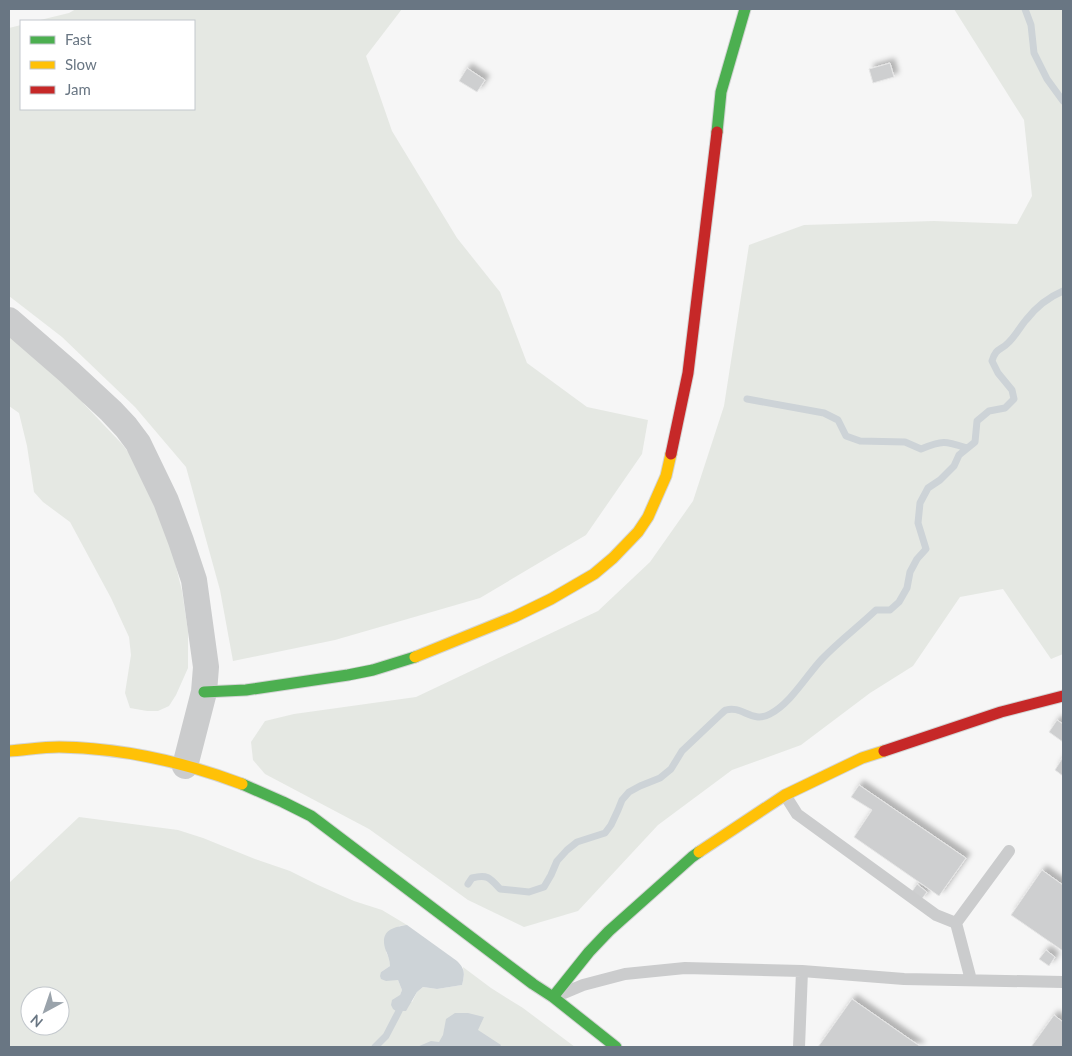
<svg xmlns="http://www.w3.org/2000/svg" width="1072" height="1056" font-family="Lato,sans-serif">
<defs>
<filter id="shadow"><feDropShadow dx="4.5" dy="-4.5" stdDeviation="2.5" flood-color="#0004"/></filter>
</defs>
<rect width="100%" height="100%" fill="#f6f6f6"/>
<path fill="#e5e8e3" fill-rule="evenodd" d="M76,9H402L366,56L392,131L457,238L500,292L527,363L587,407L648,420L642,454L586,535L480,598L335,640L233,661L220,590L186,467L135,407L62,337L9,296V28L21,25V109H194V21H36L69,13Z
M954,9H1063V654L1051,659L1003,589L960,597L913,666L870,693L801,745L732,770L658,825L578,911L524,927L468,900L369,829L265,774L253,760L251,742L265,721L294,714L416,697L598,611L650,562L693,501L724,406L749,245L804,225L934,221L1017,224L1032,196L1024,120Z
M9,332L75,387L84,404L122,444L149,479L171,546L182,591L188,631V668L176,695L169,706L158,711H147L130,708L125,693L131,655L129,637L111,598L70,522L43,502L34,492L27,446L19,413L9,406Z
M79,817L178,830L203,838L255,859L290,871L318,885L354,901L382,910L407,925L399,926L386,952L390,960V966L381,972L398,980L402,990L400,995L412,1002L417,992L423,987L437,989L462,985L464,976L463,967L491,988L523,1008L575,1047H9V883ZM30,996H60V1026H30Z"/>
<path fill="#cdd3d7" d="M407,925L457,961C465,969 465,973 462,985L437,989L423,987L417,992L406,1011H396L393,1009L391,1005L392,1000L400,995L402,990L398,980L386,981L381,979L380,976L381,972L390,966C390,960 388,956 386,951C379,932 391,927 407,925Z
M455,1013H468L484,1017L478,1030L501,1045L500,1047H417L431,1041L439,1042L443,1035L446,1019Z"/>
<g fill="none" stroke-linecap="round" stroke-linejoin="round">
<path stroke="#cdd3d7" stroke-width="7" d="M1025,9L1031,25L1034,53L1047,79L1063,101
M747,399L824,413L838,420L846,436L860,441L905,442L921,449C943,440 945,441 967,448
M468,884L472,878C488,874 490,878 500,889L529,892L544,887L551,875L557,861L567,850L577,842L605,833L611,825L618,810L622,800L629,792L640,786L660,778L671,769L682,751L720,715C722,713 724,711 726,710C742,705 752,724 770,714C791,703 806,676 822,659C839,641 858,627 876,610H890L899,602L907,588L910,572L917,559L926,549L918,523L920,503L928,488L940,480L954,466L959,455L975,442L977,421L989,411L1005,408L1014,399L1012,390L998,373L992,361C996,347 1001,351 1009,342C1016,335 1020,327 1026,320C1036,307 1049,297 1063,291
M375,1047L386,1036L399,1011"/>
</g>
<path fill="#cecfd0" stroke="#e6e6e6" filter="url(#shadow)" d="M890,63L894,77L873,83L869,69Z
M467,68L485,80L477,92L459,81Z
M1057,720L1063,724V742L1049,732Z
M1063,757V776L1055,770Z
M859,785L966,858L939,896L854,837L872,810L851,797Z
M1042,870L1063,885V951L1011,915Z
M917,884L927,892L921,900L911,893Z
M1046,950L1055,957L1049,966L1039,959Z
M852,999L921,1047H818Z
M1054,1015L1063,1022V1047H1031Z"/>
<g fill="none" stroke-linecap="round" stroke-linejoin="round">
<g stroke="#d3d4d4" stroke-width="13">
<path id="fast" d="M717,132L721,92L745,9
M204,692L246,690L348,675L373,670L415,657
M242,784L283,802L311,816L533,984L553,997L616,1047
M553,997L589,952L609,931L692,857L699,852"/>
</g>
<g stroke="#d3d4d4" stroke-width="13">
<path id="slow" d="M415,657L514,617L551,599L594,574L613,558L638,532L648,517L666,476L671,454
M9,751C25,750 42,747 59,747C121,748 184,762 242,784
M699,852L785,795L862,758L884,751"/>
</g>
<g stroke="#d3d4d4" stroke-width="13">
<path id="jam" d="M671,454L688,373L717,132
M884,751L1001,712L1063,696"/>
</g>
<path stroke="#cbcccd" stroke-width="12" d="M785,795L797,814L936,915L956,923
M971,980L956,923L1009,851
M564,993L583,985L625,974L685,968L802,971L904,979L1063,982
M799,1047L802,971"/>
<path stroke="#cbcccd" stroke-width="26" d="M9,320L69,372L111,411L126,427L138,443L166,501L181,541L194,580L206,667L204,692L185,766"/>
<use href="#fast" stroke="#4caf50" stroke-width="11"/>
<use href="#slow" stroke="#ffc107" stroke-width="11"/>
<use href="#jam" stroke="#c62828" stroke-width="11"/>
</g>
<rect width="1072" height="1056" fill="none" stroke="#697683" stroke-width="20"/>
<rect x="20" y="20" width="175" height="90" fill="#ffffff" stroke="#c3c8cd"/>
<rect x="30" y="36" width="25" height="8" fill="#4caf50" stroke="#c3c8cd"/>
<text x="65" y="45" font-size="15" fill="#697683">Fast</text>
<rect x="30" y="61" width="25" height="8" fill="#ffc107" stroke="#c3c8cd"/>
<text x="65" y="70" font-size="15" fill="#697683">Slow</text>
<rect x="30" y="86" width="25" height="8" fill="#c62828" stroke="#c3c8cd"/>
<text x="65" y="95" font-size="15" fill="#697683">Jam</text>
<g transform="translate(45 1011) rotate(220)"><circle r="24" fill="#ffffff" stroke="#c3c8cd"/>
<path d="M0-4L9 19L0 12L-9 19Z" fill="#9aa3ab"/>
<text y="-8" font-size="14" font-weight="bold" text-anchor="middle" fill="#697683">N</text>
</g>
</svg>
